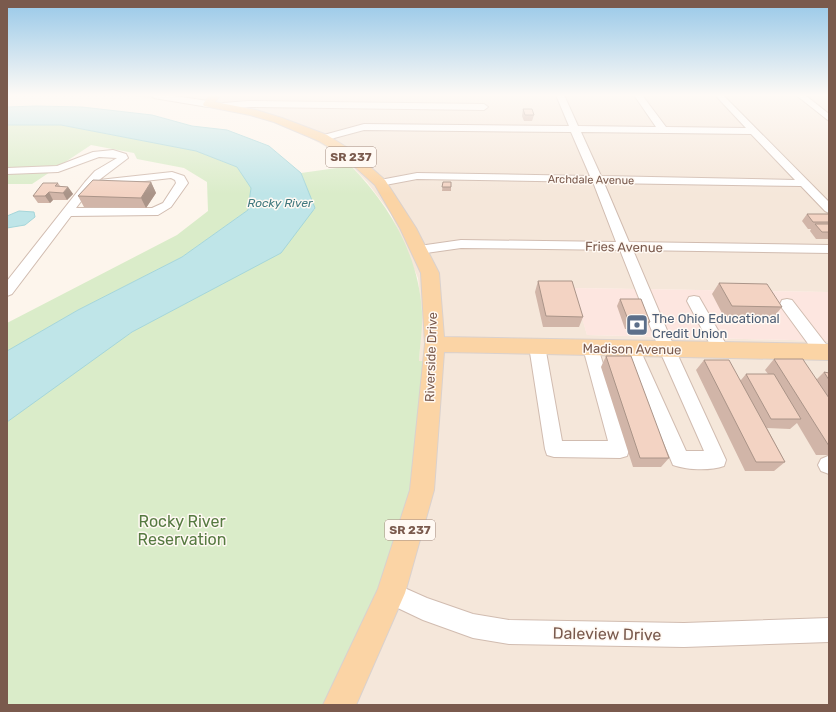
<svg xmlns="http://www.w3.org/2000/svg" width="836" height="712" font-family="Rubik,sans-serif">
<rect width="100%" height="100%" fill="#fdf5ec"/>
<path fill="#f5e7da" d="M125,95H829V292L574,288L587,335L829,341V705H336L432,361H419L422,313L418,278L391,214L367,182L351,166L330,149L304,135L266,119L227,110Z"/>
<path fill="#fde6e0" d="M573,288L829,292V341L587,335Z"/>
<path fill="#daecc9" d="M7,125H61L196,151L237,167L251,188L248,210L182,257L78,310L35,335L125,337L315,209L301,173L351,166C390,206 418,254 422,311C423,327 420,344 419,361H432L423,466L336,705H7V323L177,235L208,211L207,182L184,168L137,159L134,153L91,145L32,184H7Z"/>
<path fill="#bfe5e8" stroke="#a5d6da" d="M36,106L82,107L152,115L192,126L227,130L269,146L301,173L315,208L281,253L132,332L7,422V351L78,310L182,257L248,210L251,188L237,167L196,151L61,125H7V107Z
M19,211L34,212L35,217L25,225L7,228V216Z"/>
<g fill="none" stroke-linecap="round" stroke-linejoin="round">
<g stroke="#d1bcb0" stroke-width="2">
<path id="minor" d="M150,95H168L208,101L212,104L208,107L154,98Z
M556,95H564L578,126L656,127L634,95H642L666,127L746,128L715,95H723L829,202V213L825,211L801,186L604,183L629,242L829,245V253L633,250L675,349L726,460L724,466C710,471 687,470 673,465L624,349L626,345L632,343L638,345L686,451H704L659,349L620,250L461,248L419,254L414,253L413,250L414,247L419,246L461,240L616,242L593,182L417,179L380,186L374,183L380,180L417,173L590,176L571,132L364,130L323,141L318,138L320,136L364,124L569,126ZM581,132L751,134L795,180L601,176Z
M796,95H805L829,114V121Z
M248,101L484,104L488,107L484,110L248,107L223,109L219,106L223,103Z
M113,150L126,154L128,158L99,180L172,172L184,176L188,183L171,207L158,215L71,216L12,294L7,296V281L85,182L95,171L117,158L99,157L58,172L7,174V168L57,166L93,152ZM171,178L175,180L176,183L163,203L152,208H76L92,187Z
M694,296L699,297L727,346L729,350L727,354L721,356L715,354L687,301L689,297Z
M787,299L792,300L829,348V356L823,358L817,356L782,308L780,304L782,300Z
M537,340L543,342L545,346L562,441H608L583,348L585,344L591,342L597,344L629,450L627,456L620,458L554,457L547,455L545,449L529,346L531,342Z
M828,456H829V474L821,471L818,465L821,459Z
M391,582L427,598L473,614L509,620L684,623L829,618V642L684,647L509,644L473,638L423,620L383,601L380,593L383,585Z"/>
</g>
<g stroke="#dad1cd" stroke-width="2">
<path id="major" d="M210,95H220L215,102L256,110L282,118L327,135L351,150L385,180L416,228L439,273L444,337L829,344V360L444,352L434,490L405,593L356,705H323L378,589L410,490L425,344L421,273L400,228L375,185L343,156L319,141L274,122L250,115L204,106L203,104Z"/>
</g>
<use href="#minor" fill="#fff" fill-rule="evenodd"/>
<use href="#major" fill="#fbd4a5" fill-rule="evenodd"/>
</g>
<path fill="#d1b5a8" d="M523,109L534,115L532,121H524L522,116Z
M151,182L156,193L146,208L84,207L78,196Z
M443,182H451V191H442Z
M58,183L60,186L68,187L73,194L67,200H53L50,203H38L33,196Z
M807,214H829V239H816L810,231L811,229H808L802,221Z
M538,281L583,317L579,327H543L535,292Z
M719,283L782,307L773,318L724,317L712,294Z
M620,299L650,322L646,329H625L617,306Z
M606,356L669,458L661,467H633L601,367Z
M774,359L817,379L824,372L829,373V455H816L797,423L790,429L767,428L785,462L774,471H745L696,370L704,360L741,380L746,374H768L765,370Z"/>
<path fill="#aa9488" d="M151,182L156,193L146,208L141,198Z
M68,187L73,194L67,200L63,193Z
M49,192L53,200L50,203L45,196Z"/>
<path fill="#f3d3c3" stroke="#aa9488" d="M523,109H532L534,115H525Z
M93,180L151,182L141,198L78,196Z
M443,182H451V187H442Z
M43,183H58L55,186L68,187L63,193L49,192L45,196H33Z
M807,214H829V222H813Z
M815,224H829V232H822Z
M538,281H572L583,317L546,316Z
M719,283L767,284L782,307L732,306Z
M620,299H641L650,322H629Z
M606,356H631L669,458H640Z
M774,359H803L804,361L829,398V446Z
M704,360H729L785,462H756Z
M824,372L829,373V380Z
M746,374H774L801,419H771Z"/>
<linearGradient id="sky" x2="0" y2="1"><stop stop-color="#97c8e8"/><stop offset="0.49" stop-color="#fefaf6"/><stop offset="1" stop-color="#fefaf6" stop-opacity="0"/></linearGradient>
<rect width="836" height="194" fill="url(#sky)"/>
<defs>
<g id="bank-square" transform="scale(1.15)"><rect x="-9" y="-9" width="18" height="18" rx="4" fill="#5c6f8a" stroke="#fff9f3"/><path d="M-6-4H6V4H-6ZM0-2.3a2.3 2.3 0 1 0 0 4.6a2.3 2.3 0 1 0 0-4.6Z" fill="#fff"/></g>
</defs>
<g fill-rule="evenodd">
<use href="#bank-square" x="637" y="325"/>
</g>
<g text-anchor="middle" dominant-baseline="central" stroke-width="3" stroke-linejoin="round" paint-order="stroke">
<g font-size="11" fill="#7a5a4d" stroke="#fff9f3">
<text transform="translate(591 180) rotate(1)">Archdale Avenue</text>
</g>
<g fill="#fff9f3" stroke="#a28a7f" stroke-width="1">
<rect x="326" y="147" width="50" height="20" rx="3"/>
<rect x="385" y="520" width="50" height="20" rx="3"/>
</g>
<g font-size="12" font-weight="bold" fill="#7a5a4d">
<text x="351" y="157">SR 237</text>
<text x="410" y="530">SR 237</text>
</g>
<g font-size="12" font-style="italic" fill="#40787e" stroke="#fff9f3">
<text x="280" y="203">Rocky River</text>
</g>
<g font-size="13" fill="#7a5a4d" stroke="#fff9f3">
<text transform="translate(624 247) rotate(1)">Fries Avenue</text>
<text transform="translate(632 349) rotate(1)">Madison Avenue</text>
<text transform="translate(431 357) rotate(-88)">Riverside Drive</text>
</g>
<g font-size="13" fill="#4e5e75" stroke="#fff9f3" text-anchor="start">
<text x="652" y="318">The Ohio Educational<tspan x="652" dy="15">Credit Union</tspan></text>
</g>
<g font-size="16" fill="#567a41" stroke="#fff9f3">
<text x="182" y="521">Rocky River<tspan x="182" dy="18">Reservation</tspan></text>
</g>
<g font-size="16" fill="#7a5a4d" stroke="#fff9f3">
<text transform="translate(607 634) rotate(1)">Daleview Drive</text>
</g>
</g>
<rect width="836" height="712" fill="none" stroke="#7a5a4d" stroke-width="16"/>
</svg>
